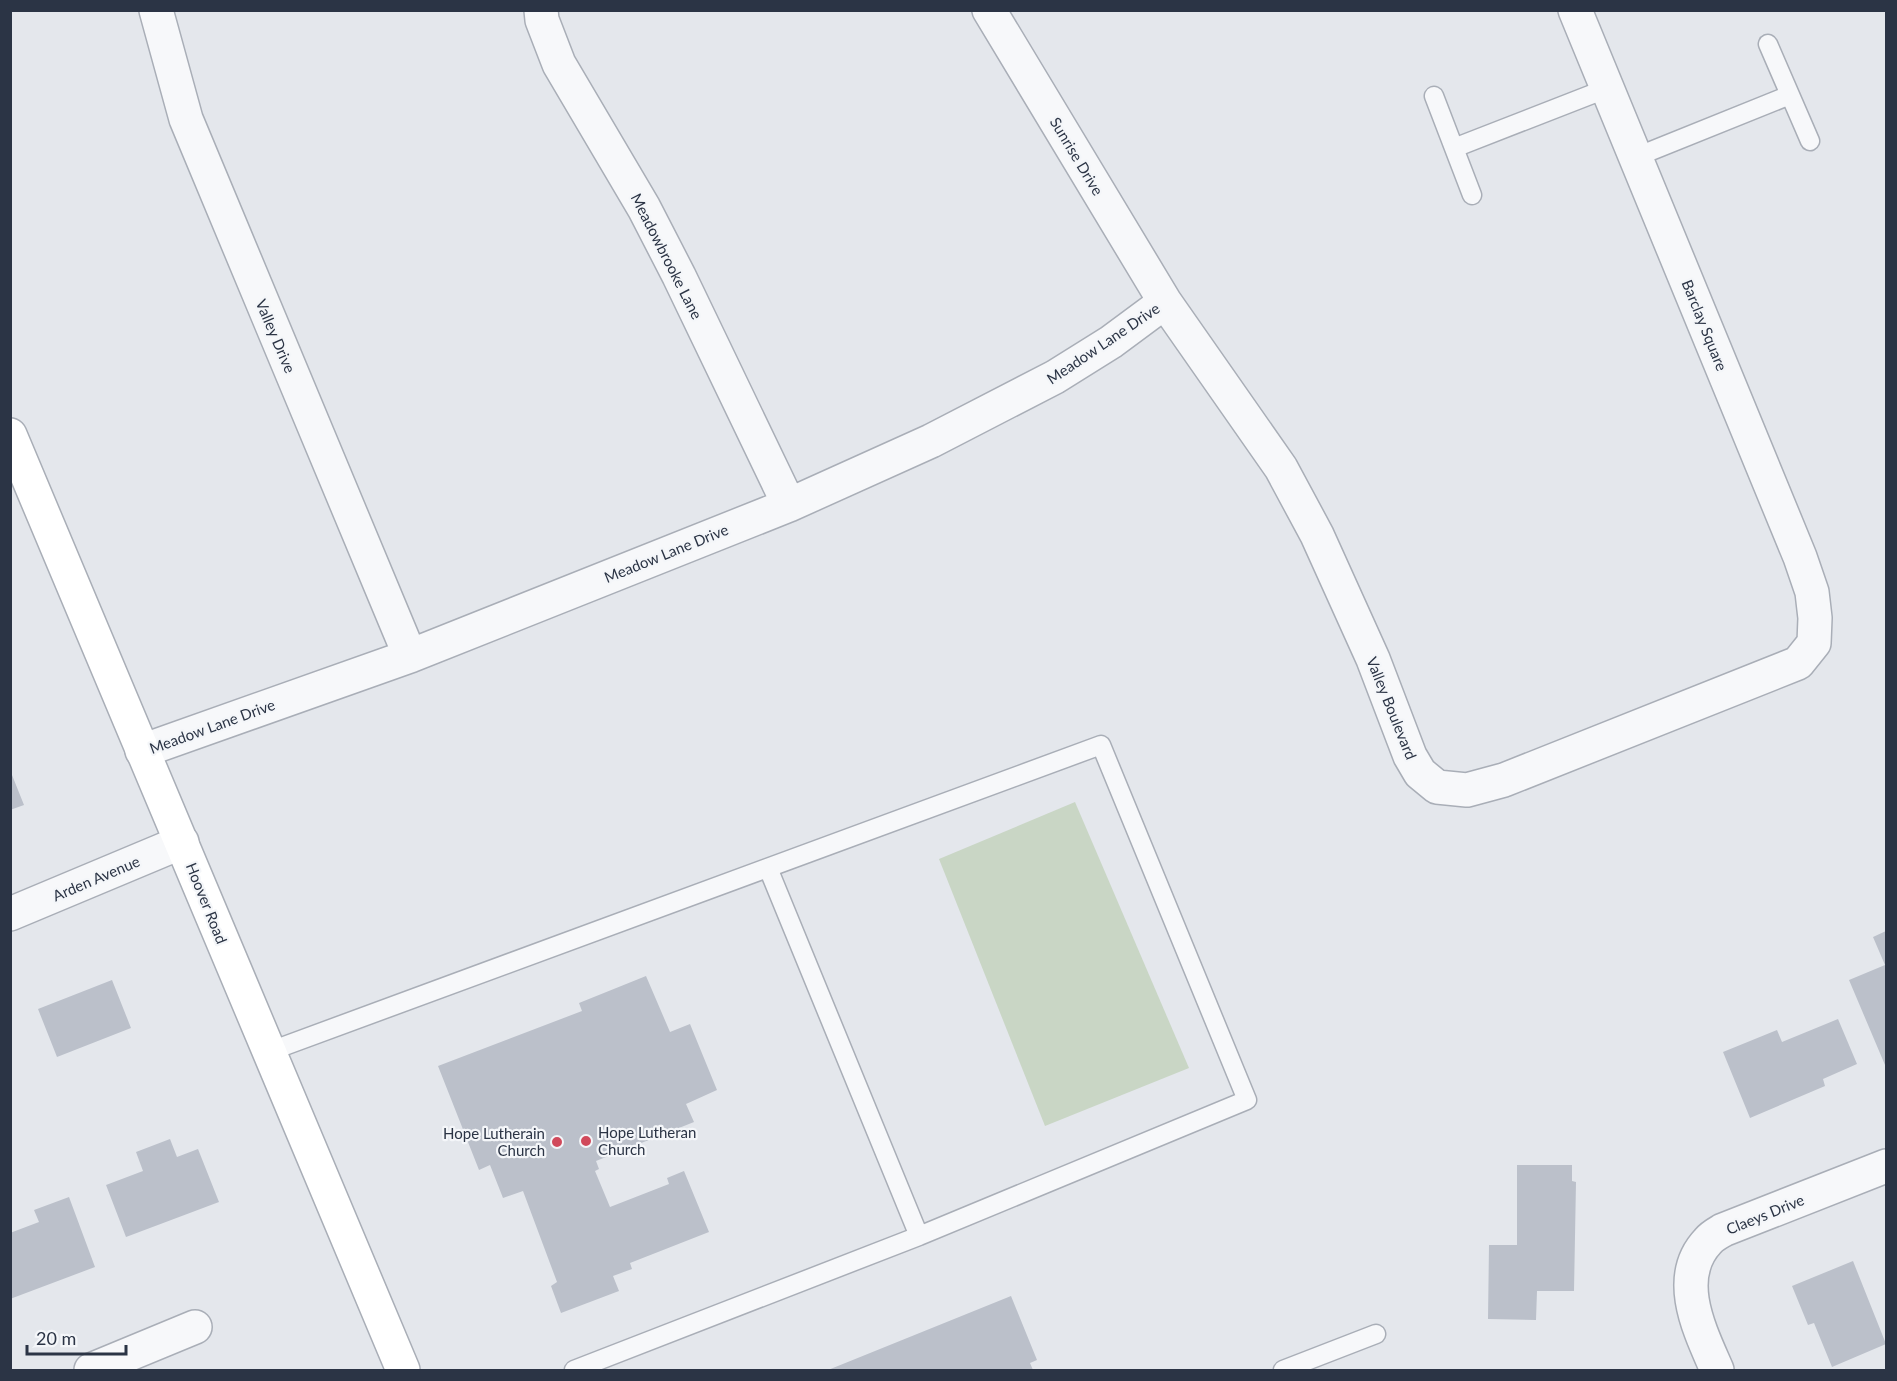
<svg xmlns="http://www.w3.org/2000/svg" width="1897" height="1381" font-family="Lato,sans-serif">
<rect width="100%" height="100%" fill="#e4e7ec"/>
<path fill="#c9d6c5" d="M1075,802L1189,1068L1045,1126L939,859Z"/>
<path fill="#bbc0ca" d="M10,770L24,805L10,810Z
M1886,931V1064L1885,1065L1849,980L1885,965L1873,937Z
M646,976L670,1032L690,1024L717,1090L686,1104L694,1122L596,1161L599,1169L595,1171L610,1207L669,1184L667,1178L684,1171L709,1232L630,1263L632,1269L613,1276L619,1291L561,1313L551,1286L557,1282L523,1191L503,1198L490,1165L479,1170L438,1066L582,1011L579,1003Z
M112,980L131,1028L57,1057L38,1009Z
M1838,1019L1857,1064L1823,1079L1825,1086L1750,1118L1723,1052L1777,1030L1782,1042Z
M170,1139L177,1157L198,1149L219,1202L126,1237L106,1185L143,1171L136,1152Z
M1517,1165H1572V1181L1576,1182L1574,1291H1537L1536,1320L1488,1319L1489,1245H1517Z
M69,1197L95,1267L10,1299V1233L39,1222L34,1210Z
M1853,1261L1886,1344L1832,1367L1814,1323L1808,1325L1792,1286Z
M1011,1296L1037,1360L1030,1363L1033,1370H828Z"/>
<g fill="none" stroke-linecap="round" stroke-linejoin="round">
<g stroke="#a9aeb7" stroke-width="21">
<path id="lane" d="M1768,44L1810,141
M1434,96L1472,195
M1454,148L1608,88
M1636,157L1790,95
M768,868L919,1236
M268,1052L1101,745L1247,1100L919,1236L574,1370
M1283,1370L1376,1334"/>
</g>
<g stroke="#a9aeb7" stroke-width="36">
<path id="street" d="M156,10L186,119L410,656
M541,10L542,20L559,64L644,208L679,276L789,505
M989,10L1165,302L1281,468L1317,535L1373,659L1410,756L1420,773L1437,787L1467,790L1504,780L1798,663L1814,643L1815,618L1812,592L1800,557L1575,10
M142,751L410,656L789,505L931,441L1055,377L1111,342L1165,302
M10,914L182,842
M91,1370L195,1327
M1717,1370C1700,1331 1673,1278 1708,1241C1712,1236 1718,1233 1723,1230L1886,1166"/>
</g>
<g stroke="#a9aeb7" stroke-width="36">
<path id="secondary" d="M10,435L403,1370"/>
</g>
<use href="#lane" stroke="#f7f8fa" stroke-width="18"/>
<use href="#street" stroke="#f7f8fa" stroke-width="33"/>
<use href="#secondary" stroke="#fff" stroke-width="33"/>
</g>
<g fill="#d1495b" stroke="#f4f6f9" stroke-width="2">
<circle cx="586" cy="1141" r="6"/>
<circle cx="557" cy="1142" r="6"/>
</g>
<g text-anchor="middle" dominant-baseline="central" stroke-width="4.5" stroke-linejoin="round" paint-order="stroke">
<g font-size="15" fill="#2b3445" stroke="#f4f6f9">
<text transform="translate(1077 156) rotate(59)">Sunrise Drive</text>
<text transform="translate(667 256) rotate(63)">Meadowbrooke Lane</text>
<text transform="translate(1705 325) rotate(68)">Barclay Square</text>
<text transform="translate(276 336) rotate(67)">Valley Drive</text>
<text transform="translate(1103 343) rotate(-34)">Meadow Lane Drive</text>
<text transform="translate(666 553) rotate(-22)">Meadow Lane Drive</text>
<text transform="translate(1392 708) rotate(68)">Valley Boulevard</text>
<text transform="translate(212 726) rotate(-20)">Meadow Lane Drive</text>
<text transform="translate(96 878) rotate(-23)">Arden Avenue</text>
<text transform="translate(207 903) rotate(68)">Hoover Road</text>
<text transform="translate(1765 1214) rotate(-22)">Claeys Drive</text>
</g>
<g font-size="15" fill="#2b3445" stroke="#f4f6f9" text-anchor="start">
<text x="598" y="1132">Hope Lutheran<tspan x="598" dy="17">Church</tspan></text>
<text x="545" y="1133" text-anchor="end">Hope Lutherain<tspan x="545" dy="17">Church</tspan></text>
</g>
</g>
<rect width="1897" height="1381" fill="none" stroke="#2b3445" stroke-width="24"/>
<path d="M27 1345v9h99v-9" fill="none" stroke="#2b3445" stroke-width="3"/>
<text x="36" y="1345" font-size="18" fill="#2b3445" stroke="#f4f6f9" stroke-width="4.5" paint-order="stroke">20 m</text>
</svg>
